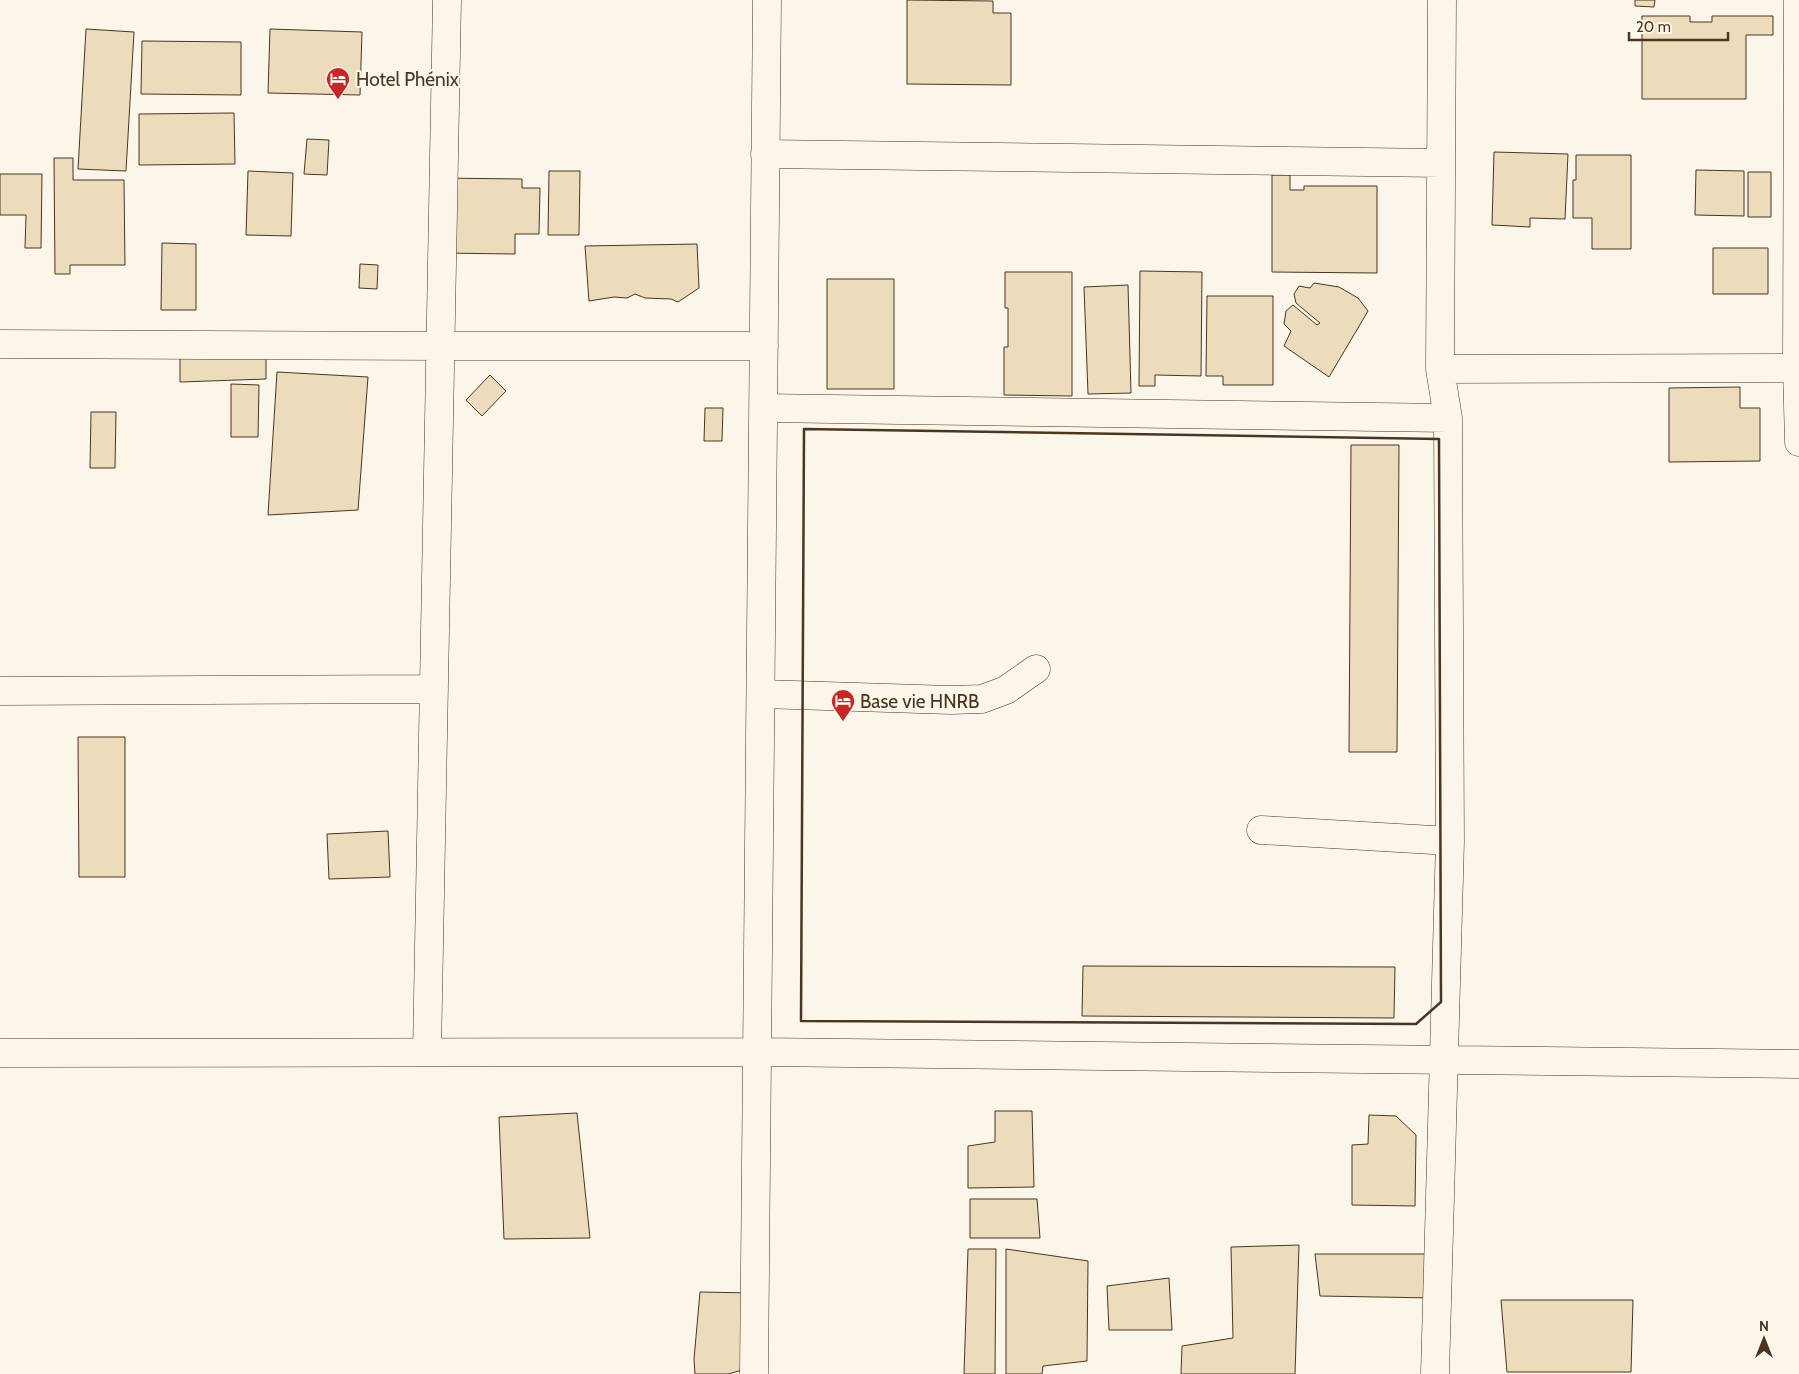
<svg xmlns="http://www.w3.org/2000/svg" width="1799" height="1374" font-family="Cabin,sans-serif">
<rect width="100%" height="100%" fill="#fbf6e9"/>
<path fill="#ecdcbc" stroke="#4a3520" d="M907,0L993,1V13H1011V85L907,84Z
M1635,0H1655L1654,7L1635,6Z
M1642,16H1690V22H1712V16H1773V35H1746V99H1642Z
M86,29L134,32L126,171L78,169Z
M270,29L362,32L360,95L268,93Z
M142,41L241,42V95L141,94Z
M234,113L235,164L139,165V114Z
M307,139L329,140L327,175L304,174Z
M1494,152L1568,154L1565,219L1530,218V227L1492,225Z
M1576,155H1631V249H1592V218H1573V180H1576Z
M54,158H73V180H124L125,265H70V274H55Z
M1696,170L1744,171V216L1695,215Z
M248,171L293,173L291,236L246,235Z
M549,171H580L579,235H548Z
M1748,172H1771V217H1748Z
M0,174H42L41,248H25L26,215H0Z
M1272,175H1290V190H1304V186H1377V273L1272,272Z
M439,178L522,179V188H540L539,234H515V254L439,253Z
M162,243L196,244V310H161Z
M697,244L699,288L678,302L671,299L645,298L635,294L627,298L614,297L589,301L585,246Z
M1713,248H1768V294H1713Z
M360,264L378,265L377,289L359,288Z
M1140,271L1202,272L1201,376L1155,375V386H1139Z
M1005,272H1072V396L1004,395V347H1008V308H1005Z
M827,279H894V389H827Z
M1314,283L1339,287L1358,298L1368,311L1329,377L1284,346L1291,331L1284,324L1286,311L1293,305L1317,325L1320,323L1296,303L1294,294L1299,286L1310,288Z
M1128,285L1131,393L1088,394L1084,287Z
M1207,296H1273V385H1223V376H1206Z
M266,350V379L180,382V352Z
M277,372L368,377L358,510L268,515Z
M490,375L506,391L482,416L466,400Z
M231,384L259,385L258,437H231Z
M1740,387V408H1760V461L1669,462V388Z
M705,408H723L722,441H704Z
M91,412H116L115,468H90Z
M1351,445H1399L1397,752H1349Z
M78,737H125V877H79Z
M388,831L390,877L329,879L327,834Z
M1083,966L1395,967L1394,1018L1082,1016Z
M995,1111H1032L1034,1187L968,1188V1146L995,1142Z
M577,1113L590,1238L504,1239L499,1117Z
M1369,1115L1396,1116L1416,1135L1415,1206L1352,1205V1145L1368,1144Z
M970,1199H1037L1040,1238H970Z
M1299,1245L1295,1374H1181L1182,1346L1233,1338L1231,1247Z
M968,1249H996L995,1374H964Z
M1006,1249L1088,1261L1087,1361L1043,1366L1042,1374H1006Z
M1315,1254H1427L1435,1298L1320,1296Z
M1169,1278L1172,1330H1109L1107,1286Z
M700,1292L754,1293L761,1365L728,1374H695L694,1359Z
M1501,1300H1633L1631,1372H1507Z"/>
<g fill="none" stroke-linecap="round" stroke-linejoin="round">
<g stroke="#4a3520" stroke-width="29">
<path id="minor" d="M1798,0L1797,368L1799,442
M765,154L1441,163
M0,344L440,346H764
M1440,369L1799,368
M764,408L1448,418
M0,691L434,689
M761,694L951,700L982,699L1006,690L1036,669
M1261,830L1450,841
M427,1052L447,0
M0,1053L757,1052L1799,1064
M754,1374L767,0
M1435,1374L1450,841L1448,418L1440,369L1442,0"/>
</g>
<use href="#minor" stroke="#fbf6e9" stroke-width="28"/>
<path stroke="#4a3520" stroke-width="2.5" d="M804,429L1439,439L1441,1002L1416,1024L801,1021Z"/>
</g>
<defs>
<g id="hotel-pin" transform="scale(1.25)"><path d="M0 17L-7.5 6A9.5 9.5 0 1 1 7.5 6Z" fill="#c62828" stroke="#fbf6e9"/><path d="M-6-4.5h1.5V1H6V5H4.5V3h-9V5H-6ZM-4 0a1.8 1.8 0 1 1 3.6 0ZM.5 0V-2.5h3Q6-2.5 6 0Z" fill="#fff"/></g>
</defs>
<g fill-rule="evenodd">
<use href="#hotel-pin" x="338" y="79"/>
<use href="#hotel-pin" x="843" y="701"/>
</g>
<g text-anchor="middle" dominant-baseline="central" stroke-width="4" stroke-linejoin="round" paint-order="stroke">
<g font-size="19" fill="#4a3520" stroke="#fbf6e9" text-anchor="start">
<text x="356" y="79">Hotel Phénix</text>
<text x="860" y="701">Base vie HNRB</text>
</g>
</g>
<g transform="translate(1764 1339)" stroke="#fbf6e9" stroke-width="4" paint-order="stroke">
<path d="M0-4L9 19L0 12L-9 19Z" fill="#4a3520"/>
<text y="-8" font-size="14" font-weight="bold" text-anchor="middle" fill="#4a3520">N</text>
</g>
<path d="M1629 32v8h99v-8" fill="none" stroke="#4a3520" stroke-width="2.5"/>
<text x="1636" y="32" font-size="15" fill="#4a3520" stroke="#fbf6e9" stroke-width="4" paint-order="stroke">20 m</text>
</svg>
